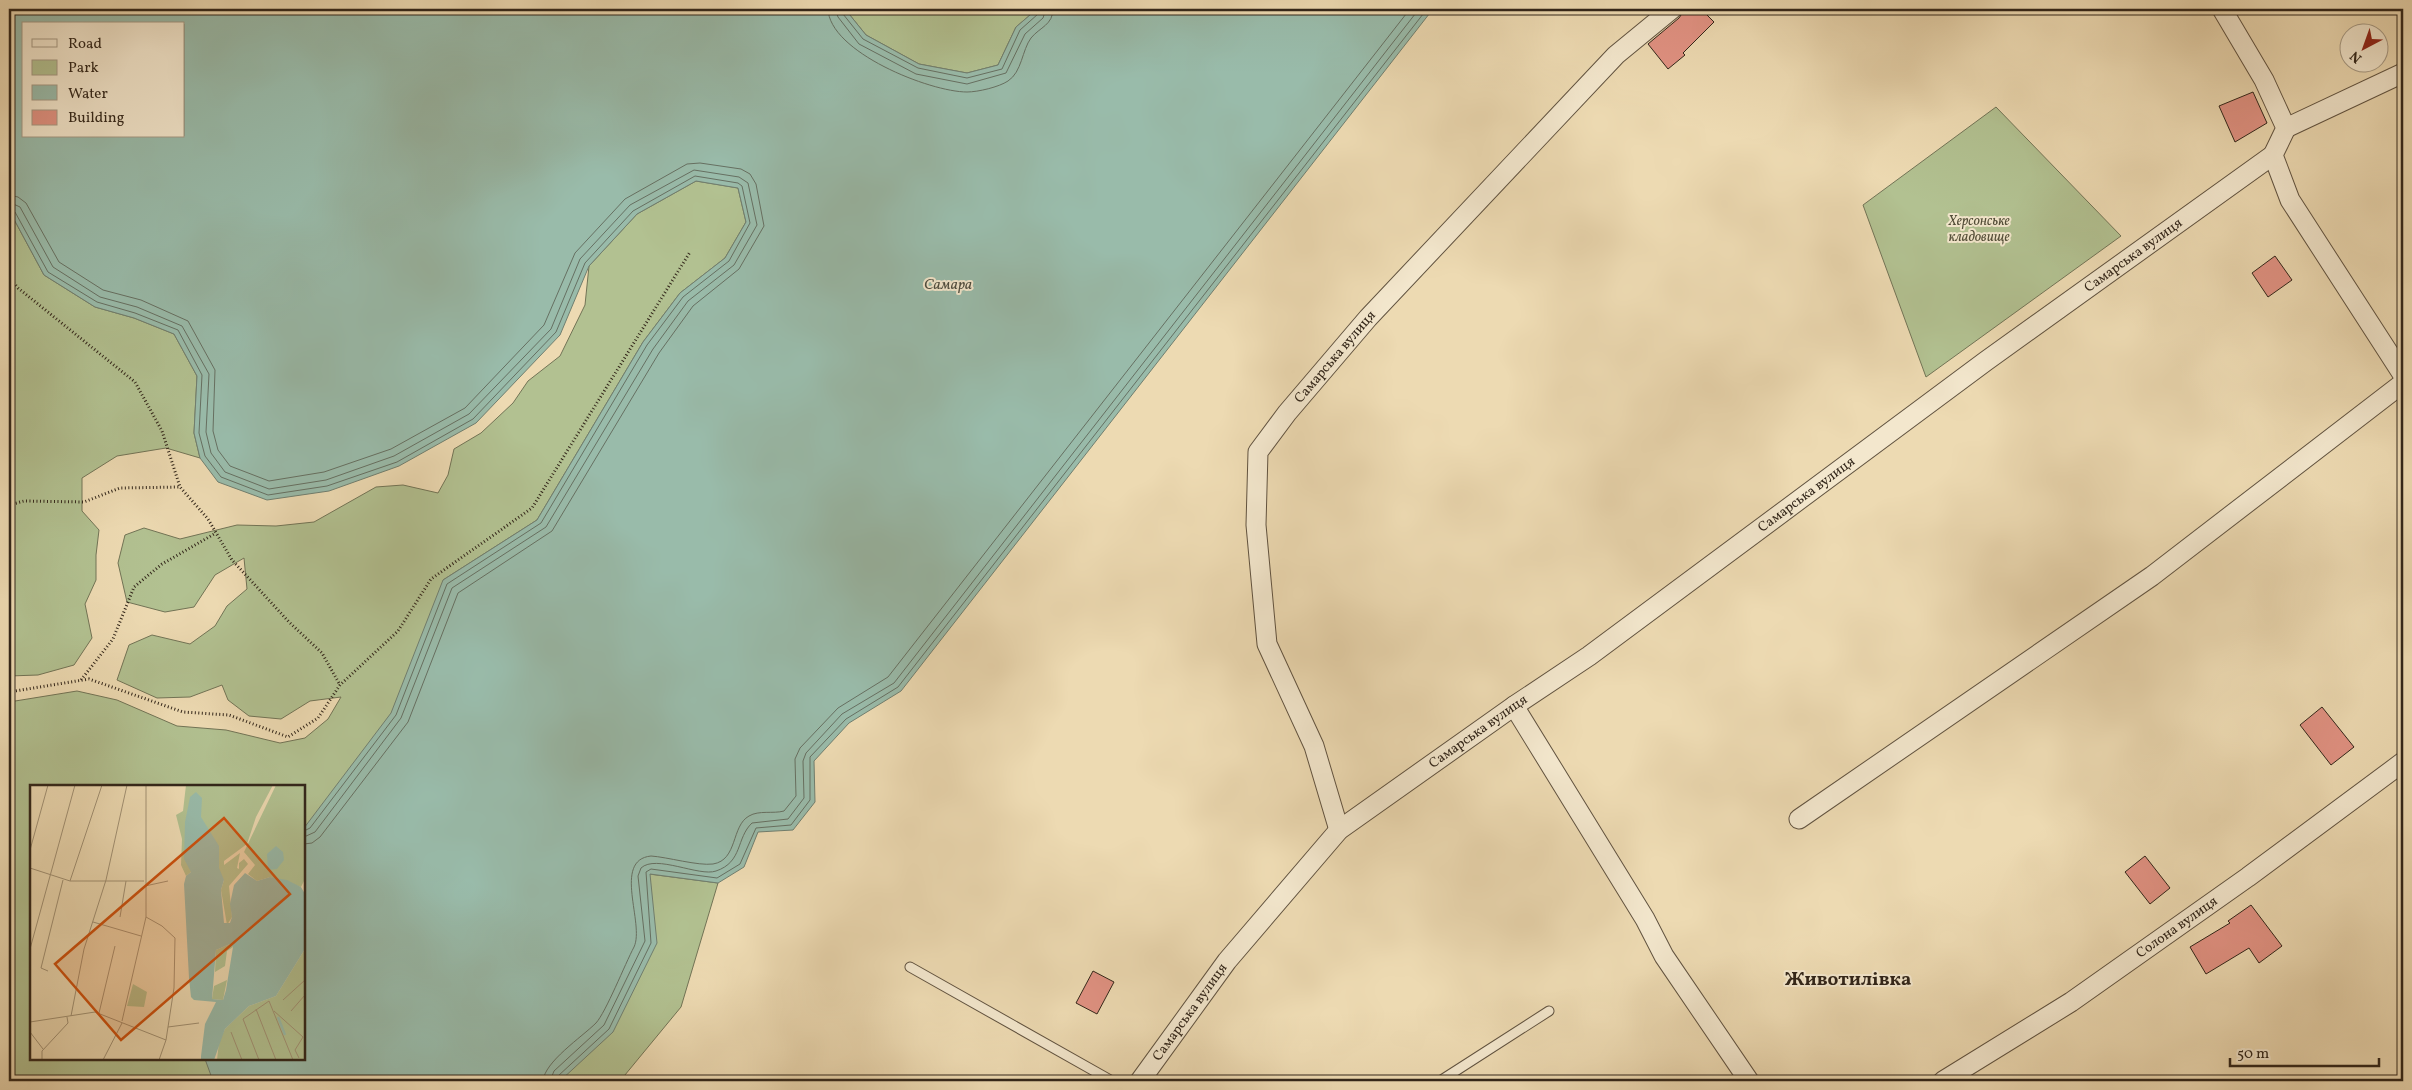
<svg xmlns="http://www.w3.org/2000/svg" width="2412" height="1090" font-family="Vollkorn,serif">
<rect width="100%" height="100%" fill="#eddab2"/>
<filter id="stains"><feTurbulence type="fractalNoise" baseFrequency=".004" numOctaves="4"/><feColorMatrix values="0 0 0 0 .2 0 0 0 0 .09 0 0 0 0 .02 0 0 0 .5 -.17"/></filter>
<radialGradient id="worn" r=".72"><stop offset=".6" stop-color="#630" stop-opacity="0"/><stop offset="1" stop-color="#630" stop-opacity=".3"/></radialGradient>
<path fill="#b2c191" stroke="#727456" fill-rule="evenodd" d="M845,9H1037L1016,27L998,65L967,73L919,64L866,35Z
M1996,107L2121,236L1926,377L1863,205Z
M696,181L738,188L746,222L725,258L680,293L643,342L537,520L443,580L649,874L718,883L681,1007L620,1081H9V702L77,691L117,700L177,726L226,730L280,743L305,738L328,719L341,697L310,701L281,719L249,716L228,700L222,685L190,697L157,698L117,680L129,645L152,635L190,644L215,626L227,606L247,589L244,558L215,575L194,607L165,612L127,602L118,563L125,535L144,528L180,539L237,525L276,526L314,522L376,487L403,485L438,493L448,475L454,449L481,433L513,403L528,381L560,356L585,305L589,266L637,214ZM31,786H304V1059H31Z
M9,210L44,275L95,307L134,318L174,334L197,376L194,433L200,458L166,448L117,456L82,478V511L99,530L96,555V580L85,604L92,638L74,665L38,675L9,676Z"/>
<path fill="#9ba" stroke="#707f70" fill-rule="evenodd" d="M9,9H845L866,35L919,64L967,73L998,65L1016,27L1037,9H1433L901,691L849,723L814,761L815,802L793,830L758,832L744,867L718,883L650,874L657,943L613,1032L560,1081H213L205,1059H304V828L391,713L443,580L537,520L643,342L680,293L725,258L746,222L738,188L696,181L637,214L589,266L560,335L476,423L399,466L329,491L267,500L218,482L200,458L194,433L197,376L174,334L134,318L95,307L44,275L9,210ZM24,24H184V136H24Z"/>
<g fill="none" stroke-linecap="round" stroke-linejoin="round">
<path stroke="#667062" stroke-width="1" d="M828,9C829,52 930,92 967,92C978,92 999,87 1008,81C1022,72 1022,50 1031,38C1040,27 1053,25 1053,9
M835,9L838,17L859,44L916,74L967,84L1006,73L1025,34L1043,18L1046,9
M842,9L843,14L863,39L918,68L967,78L1002,69L1020,30L1038,14L1039,9
M9,195L18,197L26,203L59,262L103,290L141,300L188,321L215,370L213,431L218,450L230,466L269,481L324,472L391,449L465,408L544,325L575,253L625,199L687,164L700,163L741,169L750,174L756,184L764,226L739,269L693,306L659,353L552,531L458,593L408,722L320,837L312,843L304,844
M9,202L20,207L53,267L100,297L137,307L182,326L209,374L206,432L211,453L225,472L269,489L326,480L394,456L469,414L551,329L580,259L630,205L694,170L739,177L748,183L757,225L734,265L688,301L653,349L546,527L452,588L401,718L315,832L304,837
M9,209L15,212L48,272L97,302L135,313L178,330L202,375L199,433L205,456L221,477L268,495L327,486L397,462L473,419L556,332L585,263L633,211L695,176L738,183L742,186L750,223L729,261L683,297L647,345L541,523L447,584L396,715L310,828L304,831
M543,1081C544,1062 582,1037 596,1023C606,1012 625,964 634,947C645,924 612,860 651,856C667,857 698,866 713,864C738,860 731,826 749,816C759,810 773,814 784,811L796,796L795,759L800,748L838,708L888,677L1410,9
M550,1081L554,1071L604,1025L645,941L638,876L641,868C656,854 699,877 716,871C743,862 736,838 752,823L788,819L804,798L803,761L806,753L842,714L894,683L1419,9
M557,1081L558,1076L609,1029L651,943L646,872L651,869L717,878L740,864L756,828L791,825L810,800V757L846,719L898,687L1427,9"/>
</g>
<path fill="#e19283" stroke="#32261a" d="M1685,9H1701L1714,22L1683,53L1685,55L1668,69L1648,44L1679,18Z
M2253,92L2267,123L2235,142L2219,106Z
M2275,256L2292,280L2268,297L2252,273Z
M2322,707L2354,747L2331,765L2300,725Z
M2145,856L2170,888L2150,904L2125,872Z
M2251,905L2282,946L2259,963L2249,948L2206,974L2190,947L2230,923L2228,921Z
M1093,971L1114,982L1097,1014L1076,1003Z"/>
<g fill="none" stroke-linecap="round" stroke-linejoin="round">
<g stroke="#615340" stroke-width="11">
<path id="service" d="M910,967L1112,1081
M1440,1081L1549,1011"/>
</g>
<g stroke="#615340" stroke-width="21">
<g id="minor">
<path d="M2222,9L2264,80L2286,128L2273,155L2290,200L2403,375"/>
<path d="M2286,128L2403,73"/>
<path d="M1514,706L1645,919L1664,956L1749,1081"/>
<path d="M1799,819L2152,576L2403,383"/>
<path id="s1" d="M1339,830L1314,746L1267,644L1256,525L1258,452L1287,413L1368,318L1616,55L1672,9"/>
<path id="s2" d="M1140,1081L1227,961L1339,830L1514,706L1589,656L1986,361L2273,155"/>
<path id="s3" d="M1943,1081L2071,1002L2248,877L2403,762"/>
</g>
</g>
<path stroke="#32261a" stroke-width="3" stroke-dasharray="1 2.5" stroke-linecap="butt" d="M9,277L18,288L135,382L162,431L180,487
M9,505L24,501L84,502L120,488L180,487L208,519L232,560L289,622L322,653L340,685
M81,680L113,639L134,587L162,564L216,533
M9,692L89,679L183,712L229,715L288,737L318,718L340,685L398,631L431,579L532,508L690,252"/>
<use href="#service" stroke="#f3e7cd" stroke-width="9"/>
<use href="#minor" stroke="#f3e7cd" stroke-width="19"/>
</g>
<g text-anchor="middle" dominant-baseline="central" stroke-width="4" stroke-linejoin="round" paint-order="stroke">
<g font-size="14" font-style="italic" fill="#524d38" stroke="#f3e7cd">
<text x="1979" y="221">Херсонське<tspan x="1979" dy="16">кладовище</tspan></text>
</g>
<g font-size="14" fill="#32261a" stroke="#f3e7cd">
<text stroke="none"><textPath href="#s2" startOffset="1301">Самарська вулиця</textPath></text>
<text stroke="none"><textPath href="#s1" startOffset="515">Самарська вулиця</textPath></text>
<text stroke="none"><textPath href="#s2" startOffset="896">Самарська вулиця</textPath></text>
<text stroke="none"><textPath href="#s2" startOffset="491">Самарська вулиця</textPath></text>
<text stroke="none"><textPath href="#s3" startOffset="280">Солона вулиця</textPath></text>
<text stroke="none"><textPath href="#s2" startOffset="85">Самарська вулиця</textPath></text>
</g>
<g font-size="15" font-style="italic" fill="#4c4b3e" stroke="#f3e7cd">
<text x="948" y="285">Самара</text>
</g>
<g font-size="19" font-weight="bold" fill="#32261a" stroke="#f3e7cd">
<text x="1848" y="980">Животилівка</text>
</g>
</g>
<g transform="translate(30 785)">
<rect width="275" height="275" fill="#eddab2"/>
<path d="M156,0H243L226,32L217,59L194,76V80L210,68L207,83L209,84V78L214,74L218,79L199,101L202,132L197,140L191,105L194,95L161,87L156,91L151,80L152,54L146,30L153,26ZM246,0H275V94L271,102L240,92L227,96L218,89L225,80L214,67ZM200,159L203,162L197,166L195,181L185,187L186,165ZM275,164V275H187L189,257L195,244L219,221L246,211ZM197,195L193,215L182,214L184,201ZM103,199L117,207L114,222L97,221Z" fill="#b2c191"/>
<path d="M166,7L172,13L171,32L189,61V83L194,95L191,105L194,138H200L202,132L200,119L204,100L215,88L227,96L240,92L257,95L271,102L275,109V164L246,211L219,221L195,244L184,275H171V271L175,239L186,217L164,215L161,212L159,193L154,99L156,91L161,87L154,74L155,37L160,12ZM200,159L203,162L196,205L193,215L182,214L186,165ZM246,61L253,67L254,75L247,84L238,85L237,69Z" fill="#9ba" fill-rule="evenodd"/>
<path fill="none" stroke="#9ba" stroke-width="2.5" d="M248,232L255,250"/>
<path fill="none" stroke="#a29275" stroke-width="1" d="M0,65L18,0M0,83L40,96H114M40,96L72,0M115,101L138,96M90,132L96,96M116,132L132,141L145,153L144,203L136,255L129,275M63,137L111,151M0,164L45,0M18,186L11,183L33,95M253,215L275,195M226,224L246,275M244,226L273,252L265,265L269,273M261,226L275,210M69,228L85,161M41,231L54,164L76,95L97,0M92,236L116,132V0M0,237L65,227L136,255M138,242L169,238M0,247L13,264M201,247L212,275M12,275V266L38,238L37,232M73,275L92,238M229,275L213,234L239,216L263,275"/>
<path fill="#cd510e" fill-opacity="0.15" stroke="#cd510e" stroke-width="2.5" d="M194,33L260,109L91,255L25,179Z"/>
<rect width="275" height="275" fill="none" stroke="#32261a" stroke-width="2.5"/>
</g>
<rect width="2412" height="1090" fill="none" stroke="#eddab2" stroke-width="30"/>
<rect x="10" y="10" width="2392" height="1070" fill="none" stroke="#32261a" stroke-width="2.5"/>
<rect x="15" y="15" width="2382" height="1060" fill="none" stroke="#32261a"/>
<rect x="22" y="22" width="162" height="115" fill="#f3e7cd" stroke="#a69a85"/>
<rect x="32" y="39" width="25" height="8" fill="#f3e7cd" stroke="#a69a85"/>
<text x="68" y="48" font-size="15" fill="#32261a">Road</text>
<rect x="32" y="60" width="25" height="15" fill="#b2c191" stroke="#a69a85"/>
<text x="68" y="72" font-size="15" fill="#32261a">Park</text>
<rect x="32" y="85" width="25" height="15" fill="#99bbaa" stroke="#a69a85"/>
<text x="68" y="98" font-size="15" fill="#32261a">Water</text>
<rect x="32" y="110" width="25" height="15" fill="#e19283" stroke="#a69a85"/>
<text x="68" y="122" font-size="15" fill="#32261a">Building</text>
<g transform="translate(2364 48) rotate(221)"><circle r="24" fill="#f3e7cd" stroke="#a69a85"/>
<path d="M0-4L9 19L0 12L-9 19Z" fill="#8f2418"/>
<text y="-8" font-size="14" font-weight="bold" text-anchor="middle" fill="#32261a">N</text>
</g>
<path d="M2230 1058v8h149v-8" fill="none" stroke="#32261a" stroke-width="2.5"/>
<text x="2237" y="1058" font-size="15" fill="#32261a" stroke="#f3e7cd" stroke-width="4" paint-order="stroke">50 m</text>
<rect width="100%" height="100%" filter="url(#stains)"/>
<rect width="100%" height="100%" fill="url(#worn)"/>
</svg>
